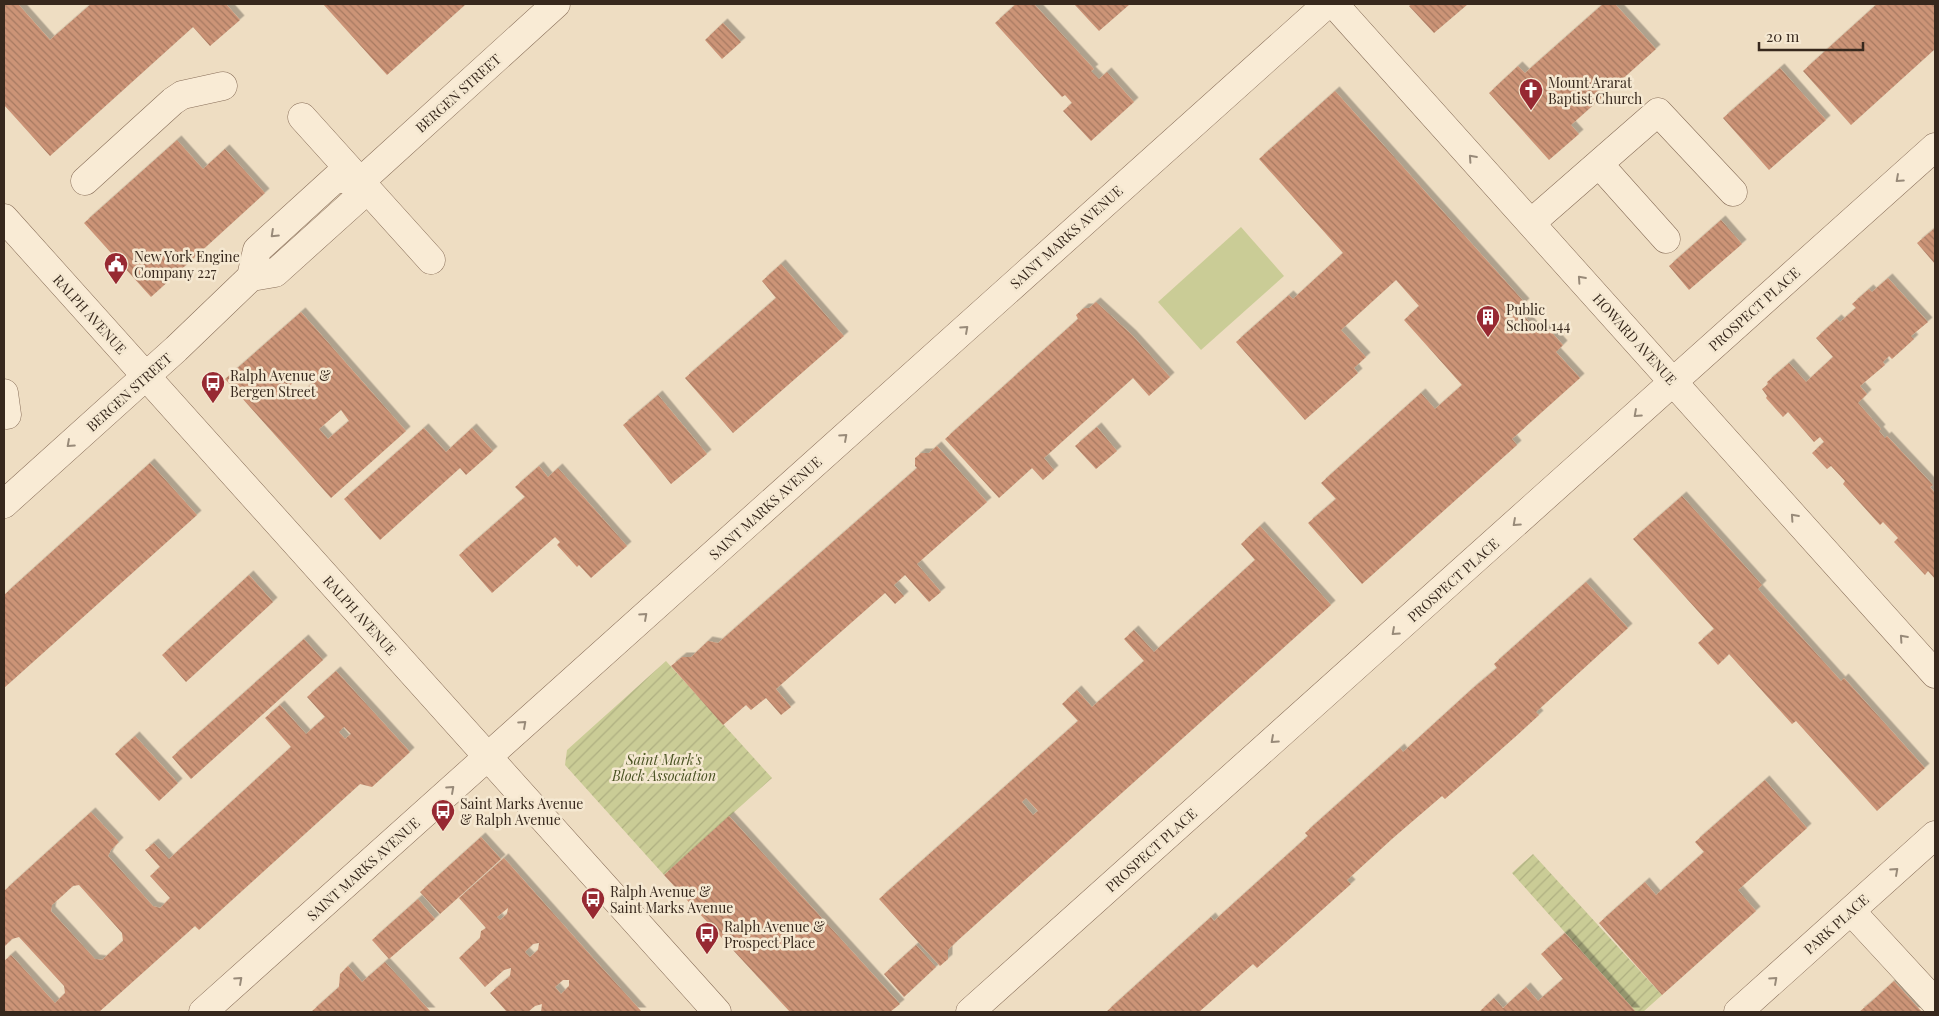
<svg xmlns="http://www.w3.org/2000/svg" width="1939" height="1016" font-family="'Playfair Display',serif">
<defs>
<pattern id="garden-furrows" width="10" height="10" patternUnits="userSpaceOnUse" patternTransform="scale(1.25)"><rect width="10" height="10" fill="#cacc96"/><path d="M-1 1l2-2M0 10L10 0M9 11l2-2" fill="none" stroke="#aeaf81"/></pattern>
<pattern id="building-back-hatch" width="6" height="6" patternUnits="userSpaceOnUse" patternTransform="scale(1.25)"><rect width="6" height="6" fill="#cc9477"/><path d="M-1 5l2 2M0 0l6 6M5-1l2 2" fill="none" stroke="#a67961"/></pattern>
<filter id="shadow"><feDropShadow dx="4.5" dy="-4.5" stdDeviation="0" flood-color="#0004"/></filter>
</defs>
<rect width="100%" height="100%" fill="#eeddc2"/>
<path fill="#cacc96" d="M1241,227L1284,276L1201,350L1158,302Z"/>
<path fill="url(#garden-furrows)" d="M666,661L772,778L664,875L565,765L567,750Z
M1533,854L1662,995L1643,1012H1636L1512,873Z"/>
<path fill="url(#building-back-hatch)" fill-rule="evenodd" filter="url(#shadow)" d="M4,4H18L50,40L91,4H226L240,20L210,46L193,27L50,156L4,105Z
M323,4H466L387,75Z
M1016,4H1034L1094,69L1091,71L1099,79L1107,72L1134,102L1091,141L1063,111L1072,103L1065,95L1062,97L995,23Z
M1074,4H1130L1099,31Z
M1412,4H1468L1434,33L1409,6Z
M1603,4H1615L1656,49L1571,125L1579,134L1549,160L1489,93L1518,66L1525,73Z
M1877,4H1935V49L1851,125L1803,71Z
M723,23L741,42L722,59L705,40Z
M1780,68L1826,120L1769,170L1723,118Z
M1335,91L1525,303L1518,309L1540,334L1547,327L1563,345L1556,352L1580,378L1512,439L1517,445L1362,584L1308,523L1336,499L1321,483L1421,393L1435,409L1462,385L1404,320L1419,306L1396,280L1341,330L1366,357L1354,368L1358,373L1305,420L1236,342L1289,295L1293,299L1343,253L1259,159Z
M177,140L203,169L225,149L265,193L151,297L84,223Z
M1721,220L1742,244L1689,290L1669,266Z
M1935,228V264L1917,243Z
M781,264L844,336L733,433L685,378L776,298L762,281Z
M1888,278L1928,322L1911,336L1914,339L1892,359L1889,356L1883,362L1885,365L1860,386L1867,394L1858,403L1881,429L1879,431L1885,438L1887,436L1933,485L1930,487L1935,493V579L1928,571L1925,575L1894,542L1898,538L1883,522L1880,525L1843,484L1845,481L1831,466L1827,469L1812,453L1824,442L1820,437L1814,442L1788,412L1783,417L1766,398L1767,396L1762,389L1768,384L1767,382L1789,363L1806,382L1833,357L1816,338L1837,319L1840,322L1856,308L1852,304L1869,289L1872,292Z
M1096,302L1132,335L1170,377L1149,396L1133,378L1044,458L1054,470L1043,480L1032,468L999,498L945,439L1078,319L1076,315L1084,308H1089Z
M301,312L406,431L331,498L225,379ZM306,371L314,382L293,400L285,390ZM341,410L349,421L328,439L319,429Z
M658,395L707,454L671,484L623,425Z
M1097,427L1117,451L1096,469L1075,446Z
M424,428L446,452L472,428L493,451L466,475L460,468L380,540L344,499Z
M937,446L987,502L917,564L941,592L929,602L905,575L894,585L904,596L895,604L885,593L776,689L791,707L781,715L766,698L751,710L746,705L723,725L671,666L682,657H691L708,641L718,643L917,468L915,466V458L921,453H929Z
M150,463L197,515L4,688V595Z
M539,466L548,477L558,468L627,546L591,578L579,565L577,567L557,545L560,542L555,537L492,593L459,555L525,497L515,487Z
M1682,496L1762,585L1758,589L1841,681L1844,678L1925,768L1877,811L1796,721L1792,724L1729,654L1718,665L1698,643L1714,629L1633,539Z
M1260,526L1331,605L956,942L948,950V959L940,966L879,899L1078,721L1062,704L1077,690L1092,707L1144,661L1124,639L1134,630L1154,652L1255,560L1241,544ZM1026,798L1038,811L1033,815L1022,802Z
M249,575L273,602L186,682L162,655Z
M1586,582L1628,628L1536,712L1539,715L1515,737L1445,799L1442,796L1393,838L1347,880L1351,884L1257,968L1253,964L1199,1012H1106L1211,917L1214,921L1308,836L1305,833L1400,748L1403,752L1472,689L1497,668L1494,664Z
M304,639L323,660L191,779L172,757Z
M336,671L410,752L372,787L360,784L199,930L195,926L99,1012H4V961L11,955L55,1003L65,993L64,986L19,937L12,939L4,947V891L91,812L119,842L111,850L108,856L153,906L160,908L170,898L150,876L160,867L145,850L154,843L169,859L291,747L265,718L280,705L306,734L325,717L307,697ZM344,727L351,734L345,739L339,732ZM79,885L122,933L123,941L102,960L95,959L51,911L52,905L62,896L73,886Z
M135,736L178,783L159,801L115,754Z
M1765,780L1807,828L1738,890L1756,911L1662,995L1599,923L1645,882L1656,895L1704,852L1695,842Z
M729,816L900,1004L890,1012H790L664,875Z
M481,837L501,859L440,914L420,892Z
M504,858L593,958L642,1012H541L542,1004L535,1006L528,1012H507L490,993L510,976L511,968L504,970L485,987L459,958L480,938L481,931L486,928L459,898ZM508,908L507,914L500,920L497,917ZM539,943L538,950L530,957L525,952L533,944ZM563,980H569V986L561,994L555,987Z
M418,899L435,919L389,959L372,940Z
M1565,933L1636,1012H1479L1494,998L1503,1008L1526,987L1538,1001L1563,979L1541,954Z
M916,945L936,967L904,997L884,974Z
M385,962L431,1012H311L339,987L340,974L348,966L362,982Z
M1894,981L1922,1012H1859L1871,1002Z"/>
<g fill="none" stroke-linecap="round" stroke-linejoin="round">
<g stroke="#886e59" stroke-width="29">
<path id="minor" d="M1334,4L1935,674
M302,117L431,260
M1599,164L1666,239
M85,181L173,101L182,95L223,86
M4,218L717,1012
M1531,223L1658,112L1733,192
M251,277L275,273L356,200L360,182L556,4
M4,393L7,415
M4,504L176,349L251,277L257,250L336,178L360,182
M1851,911L1935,1002
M203,1012L1327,4
M970,1012L1935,147
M1738,1012L1935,835"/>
</g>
<use href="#minor" stroke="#f9ebd5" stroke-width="28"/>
</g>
<defs><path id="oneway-chevron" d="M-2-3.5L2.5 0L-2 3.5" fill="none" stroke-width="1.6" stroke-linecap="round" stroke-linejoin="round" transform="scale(1.25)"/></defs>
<g stroke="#988a79">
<use href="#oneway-chevron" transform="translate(1472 158) rotate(-132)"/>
<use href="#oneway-chevron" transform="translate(1899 179) rotate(138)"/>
<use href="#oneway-chevron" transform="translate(274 234) rotate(137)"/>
<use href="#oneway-chevron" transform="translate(1581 279) rotate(-132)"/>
<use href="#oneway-chevron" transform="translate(965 329) rotate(-42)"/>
<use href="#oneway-chevron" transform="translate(1637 414) rotate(138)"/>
<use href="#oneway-chevron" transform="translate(844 437) rotate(-42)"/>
<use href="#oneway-chevron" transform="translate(70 444) rotate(138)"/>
<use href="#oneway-chevron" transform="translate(1794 517) rotate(-132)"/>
<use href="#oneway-chevron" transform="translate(1516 523) rotate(138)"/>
<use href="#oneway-chevron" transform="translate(644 616) rotate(-42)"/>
<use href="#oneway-chevron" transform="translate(1395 632) rotate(138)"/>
<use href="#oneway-chevron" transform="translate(1903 638) rotate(-132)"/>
<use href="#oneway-chevron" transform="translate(523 724) rotate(-42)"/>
<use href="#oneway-chevron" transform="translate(1274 740) rotate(138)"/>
<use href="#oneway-chevron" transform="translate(451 789) rotate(-42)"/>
<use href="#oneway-chevron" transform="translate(1895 871) rotate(-42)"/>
<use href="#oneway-chevron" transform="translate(239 980) rotate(-42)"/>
<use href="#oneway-chevron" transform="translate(1774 980) rotate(-42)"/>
</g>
<defs>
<g id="church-pin" transform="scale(1.25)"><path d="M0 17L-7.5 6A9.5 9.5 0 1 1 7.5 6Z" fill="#972932" stroke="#f5e8d1"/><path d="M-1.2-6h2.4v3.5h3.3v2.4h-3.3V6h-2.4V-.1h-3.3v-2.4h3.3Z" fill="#fff"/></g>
<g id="civic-pin" transform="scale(1.25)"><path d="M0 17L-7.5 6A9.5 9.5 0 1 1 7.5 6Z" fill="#972932" stroke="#f5e8d1"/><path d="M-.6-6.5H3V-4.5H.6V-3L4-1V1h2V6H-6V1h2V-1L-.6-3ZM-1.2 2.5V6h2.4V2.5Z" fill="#fff"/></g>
<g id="building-pin" transform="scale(1.25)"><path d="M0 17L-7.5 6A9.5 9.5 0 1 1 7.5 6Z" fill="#972932" stroke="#f5e8d1"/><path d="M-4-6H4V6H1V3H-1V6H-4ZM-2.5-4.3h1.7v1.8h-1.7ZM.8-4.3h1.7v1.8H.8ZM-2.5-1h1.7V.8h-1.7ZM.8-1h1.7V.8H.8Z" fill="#fff"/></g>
<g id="bus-pin" transform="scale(1.25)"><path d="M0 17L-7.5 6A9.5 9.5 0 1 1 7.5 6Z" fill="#972932" stroke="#f5e8d1"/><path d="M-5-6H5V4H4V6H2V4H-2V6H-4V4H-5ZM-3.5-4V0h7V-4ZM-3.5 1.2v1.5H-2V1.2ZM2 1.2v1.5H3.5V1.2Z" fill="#fff"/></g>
</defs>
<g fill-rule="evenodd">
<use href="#church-pin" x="1531" y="90"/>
<use href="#civic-pin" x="116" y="264"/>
<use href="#building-pin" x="1488" y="317"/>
<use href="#bus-pin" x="213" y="383"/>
<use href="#bus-pin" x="443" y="811"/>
<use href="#bus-pin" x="593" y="899"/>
<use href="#bus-pin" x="707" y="934"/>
</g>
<g text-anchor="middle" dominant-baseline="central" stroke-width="5" stroke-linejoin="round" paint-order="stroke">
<g font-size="14" fill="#37281d" stroke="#f5e8d1" text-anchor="start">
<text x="1548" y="82">Mount Ararat<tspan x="1548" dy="16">Baptist Church</tspan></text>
<text x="134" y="256">New York Engine<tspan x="134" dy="16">Company 227</tspan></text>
<text x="1506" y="309">Public<tspan x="1506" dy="16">School 144</tspan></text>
<text x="230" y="375">Ralph Avenue &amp;<tspan x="230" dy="16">Bergen Street</tspan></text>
<text x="460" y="803">Saint Marks Avenue<tspan x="460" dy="16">&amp; Ralph Avenue</tspan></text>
<text x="610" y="891">Ralph Avenue &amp;<tspan x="610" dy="16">Saint Marks Avenue</tspan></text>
<text x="724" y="926">Ralph Avenue &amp;<tspan x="724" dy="16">Prospect Place</tspan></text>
</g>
<g font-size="14" fill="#37281d" stroke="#f5e8d1">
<text transform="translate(458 93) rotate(-42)">BERGEN STREET</text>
<text transform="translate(1066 237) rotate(-42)">SAINT MARKS AVENUE</text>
<text transform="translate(1754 309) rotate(-42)">PROSPECT PLACE</text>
<text transform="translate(90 314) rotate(48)">RALPH AVENUE</text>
<text transform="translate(1635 339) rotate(48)">HOWARD AVENUE</text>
<text transform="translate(129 392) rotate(-42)">BERGEN STREET</text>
<text transform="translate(765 508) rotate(-42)">SAINT MARKS AVENUE</text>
<text transform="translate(1453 580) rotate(-42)">PROSPECT PLACE</text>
<text transform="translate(360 615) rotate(48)">RALPH AVENUE</text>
<text transform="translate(1151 850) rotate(-42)">PROSPECT PLACE</text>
<text transform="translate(363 869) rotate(-42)">SAINT MARKS AVENUE</text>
<text transform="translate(1836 924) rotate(-42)">PARK PLACE</text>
</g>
<g font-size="14" font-style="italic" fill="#4b5424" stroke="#f5e8d1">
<text x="664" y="759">Saint Mark's<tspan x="664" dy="16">Block Association</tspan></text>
</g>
</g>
<rect width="1939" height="1016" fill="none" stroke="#37281d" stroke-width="10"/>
<path d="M1759 42v8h104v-8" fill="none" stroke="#37281d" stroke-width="2.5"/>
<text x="1766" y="42" font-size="15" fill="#37281d" stroke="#f5e8d1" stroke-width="4" paint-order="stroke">20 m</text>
</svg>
